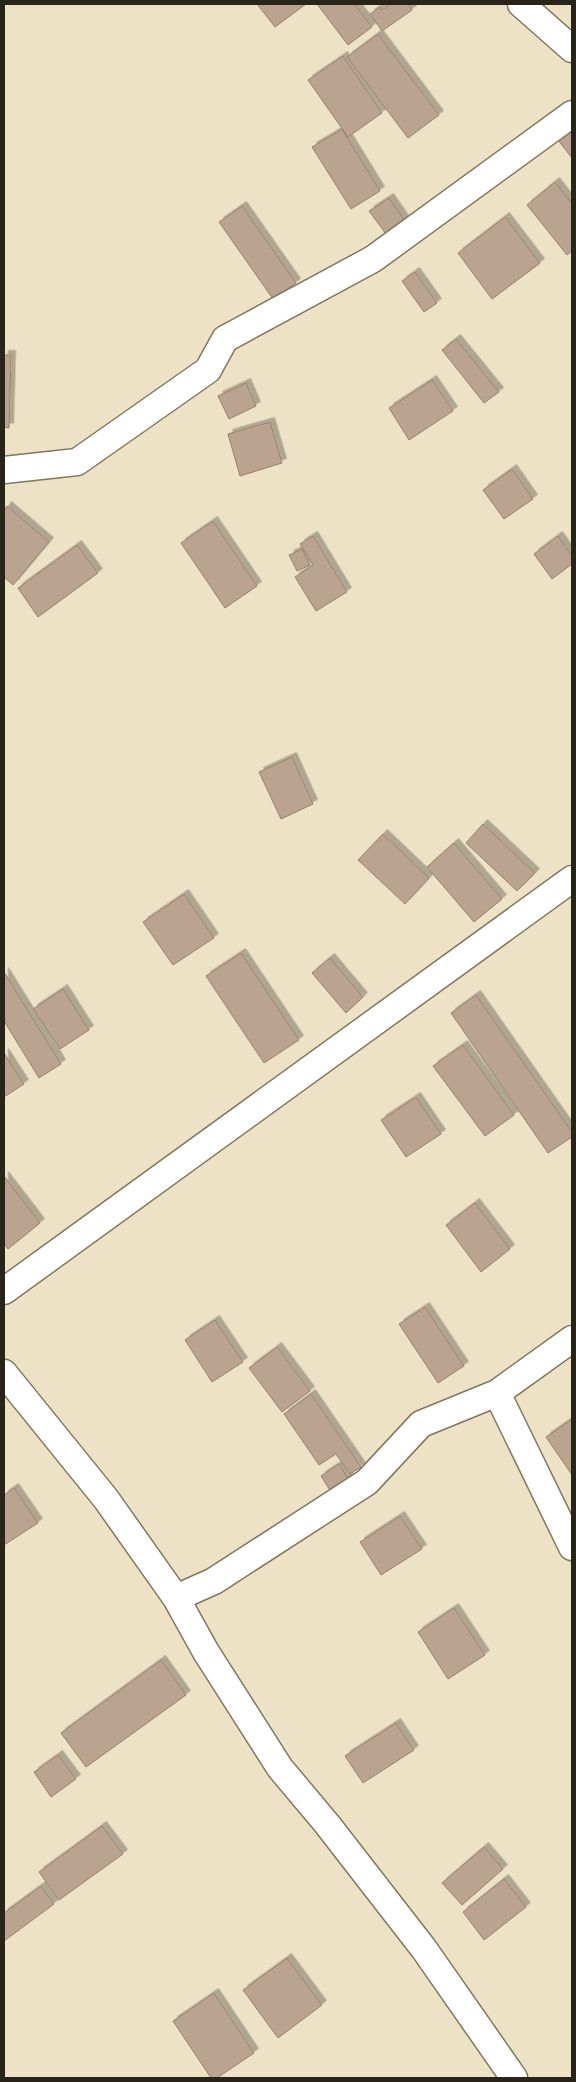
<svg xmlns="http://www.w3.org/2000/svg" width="576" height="2082" font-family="Signika,sans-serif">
<defs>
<filter id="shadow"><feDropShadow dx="4.5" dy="-4.5" stdDeviation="0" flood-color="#0004"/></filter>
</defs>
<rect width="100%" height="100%" fill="#ede2c6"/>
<path fill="#baa38f" stroke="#97806e" filter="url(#shadow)" d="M257,4H306L275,27Z
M317,4H354L372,27L348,45Z
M391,4H408L412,10L382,31L370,14L380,7L382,10Z
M378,34L439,115L408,138L347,57Z
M343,56L382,113L348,137L308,80Z
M572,121V158L554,135Z
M342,129L380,191L351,209L312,147Z
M555,182L572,204V251L567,255L527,205Z
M389,198L405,221L386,234L369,211Z
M242,206L296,283L273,299L219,222Z
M505,217L540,263L492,299L458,253Z
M415,272L437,303L424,312L402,281Z
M456,339L499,392L484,403L442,350Z
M4,355H11L9,428L4,427Z
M432,380L453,411L409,440L389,408Z
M246,383L256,406L229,419L218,396Z
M270,422L282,463L240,476L228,434Z
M512,469L533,499L504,519L483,490Z
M7,506L49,542L13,585L4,577V511Z
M213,521L257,586L225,608L181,543Z
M313,536L347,592L316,611L295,577L313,565L300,544Z
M558,536L572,556V564L552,579L534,554Z
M77,545L98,573L38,617L18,588Z
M302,549L310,565L297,571L289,555Z
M292,757L313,804L281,819L259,772Z
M483,824L535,873L517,891L466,843Z
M383,834L429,878L405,904L358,860Z
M454,843L502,899L474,922L427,867Z
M184,894L214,938L173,965L143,922Z
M241,953L299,1040L264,1063L206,976Z
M330,958L363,997L346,1013L312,973Z
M4,972L61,1064L39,1078L4,1021Z
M63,989L89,1030L60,1049L33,1009Z
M476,995L572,1132V1137L548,1153L451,1013Z
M463,1045L514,1115L485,1136L433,1066Z
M4,1053L24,1084L4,1097Z
M416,1097L441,1134L406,1157L381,1120Z
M4,1176L40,1223L8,1249L4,1244Z
M475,1203L510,1249L481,1272L446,1225Z
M425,1307L464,1366L438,1383L399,1324Z
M215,1320L243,1362L212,1382L185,1340Z
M277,1347L310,1391L282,1412L249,1368Z
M311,1394L361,1467L350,1474L336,1454L319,1465L284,1414Z
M572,1419V1475L546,1437Z
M339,1464L351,1483L333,1495L321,1476Z
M14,1488L38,1523L4,1545V1495Z
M400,1516L422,1549L381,1575L360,1542Z
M454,1608L485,1655L448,1679L418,1632Z
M161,1660L186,1695L86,1767L61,1733Z
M396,1723L414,1750L363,1783L345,1756Z
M58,1755L76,1779L51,1797L34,1772Z
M102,1826L123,1854L59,1900L39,1872Z
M484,1847L503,1869L462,1905L442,1883Z
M504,1879L526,1907L484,1940L463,1912Z
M41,1886L54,1904L4,1941V1913Z
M287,1958L322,2005L278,2038L243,1990Z
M214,1993L254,2053L217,2078H211L173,2021Z"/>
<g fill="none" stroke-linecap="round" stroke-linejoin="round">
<g stroke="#81775e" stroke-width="29">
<path id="minor" d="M521,4L572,49
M4,470L77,462L208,370L225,339L373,259L572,114
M4,1291L572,879
M572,1339L497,1393L572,1547
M4,1373L106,1499L176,1598L206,1652L280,1768L327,1824L424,1949L514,2078
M176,1598L214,1581L367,1482L421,1424L497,1393"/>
</g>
<use href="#minor" stroke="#fff" stroke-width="26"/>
</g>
<rect width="576" height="2082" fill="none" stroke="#29241a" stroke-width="10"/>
</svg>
